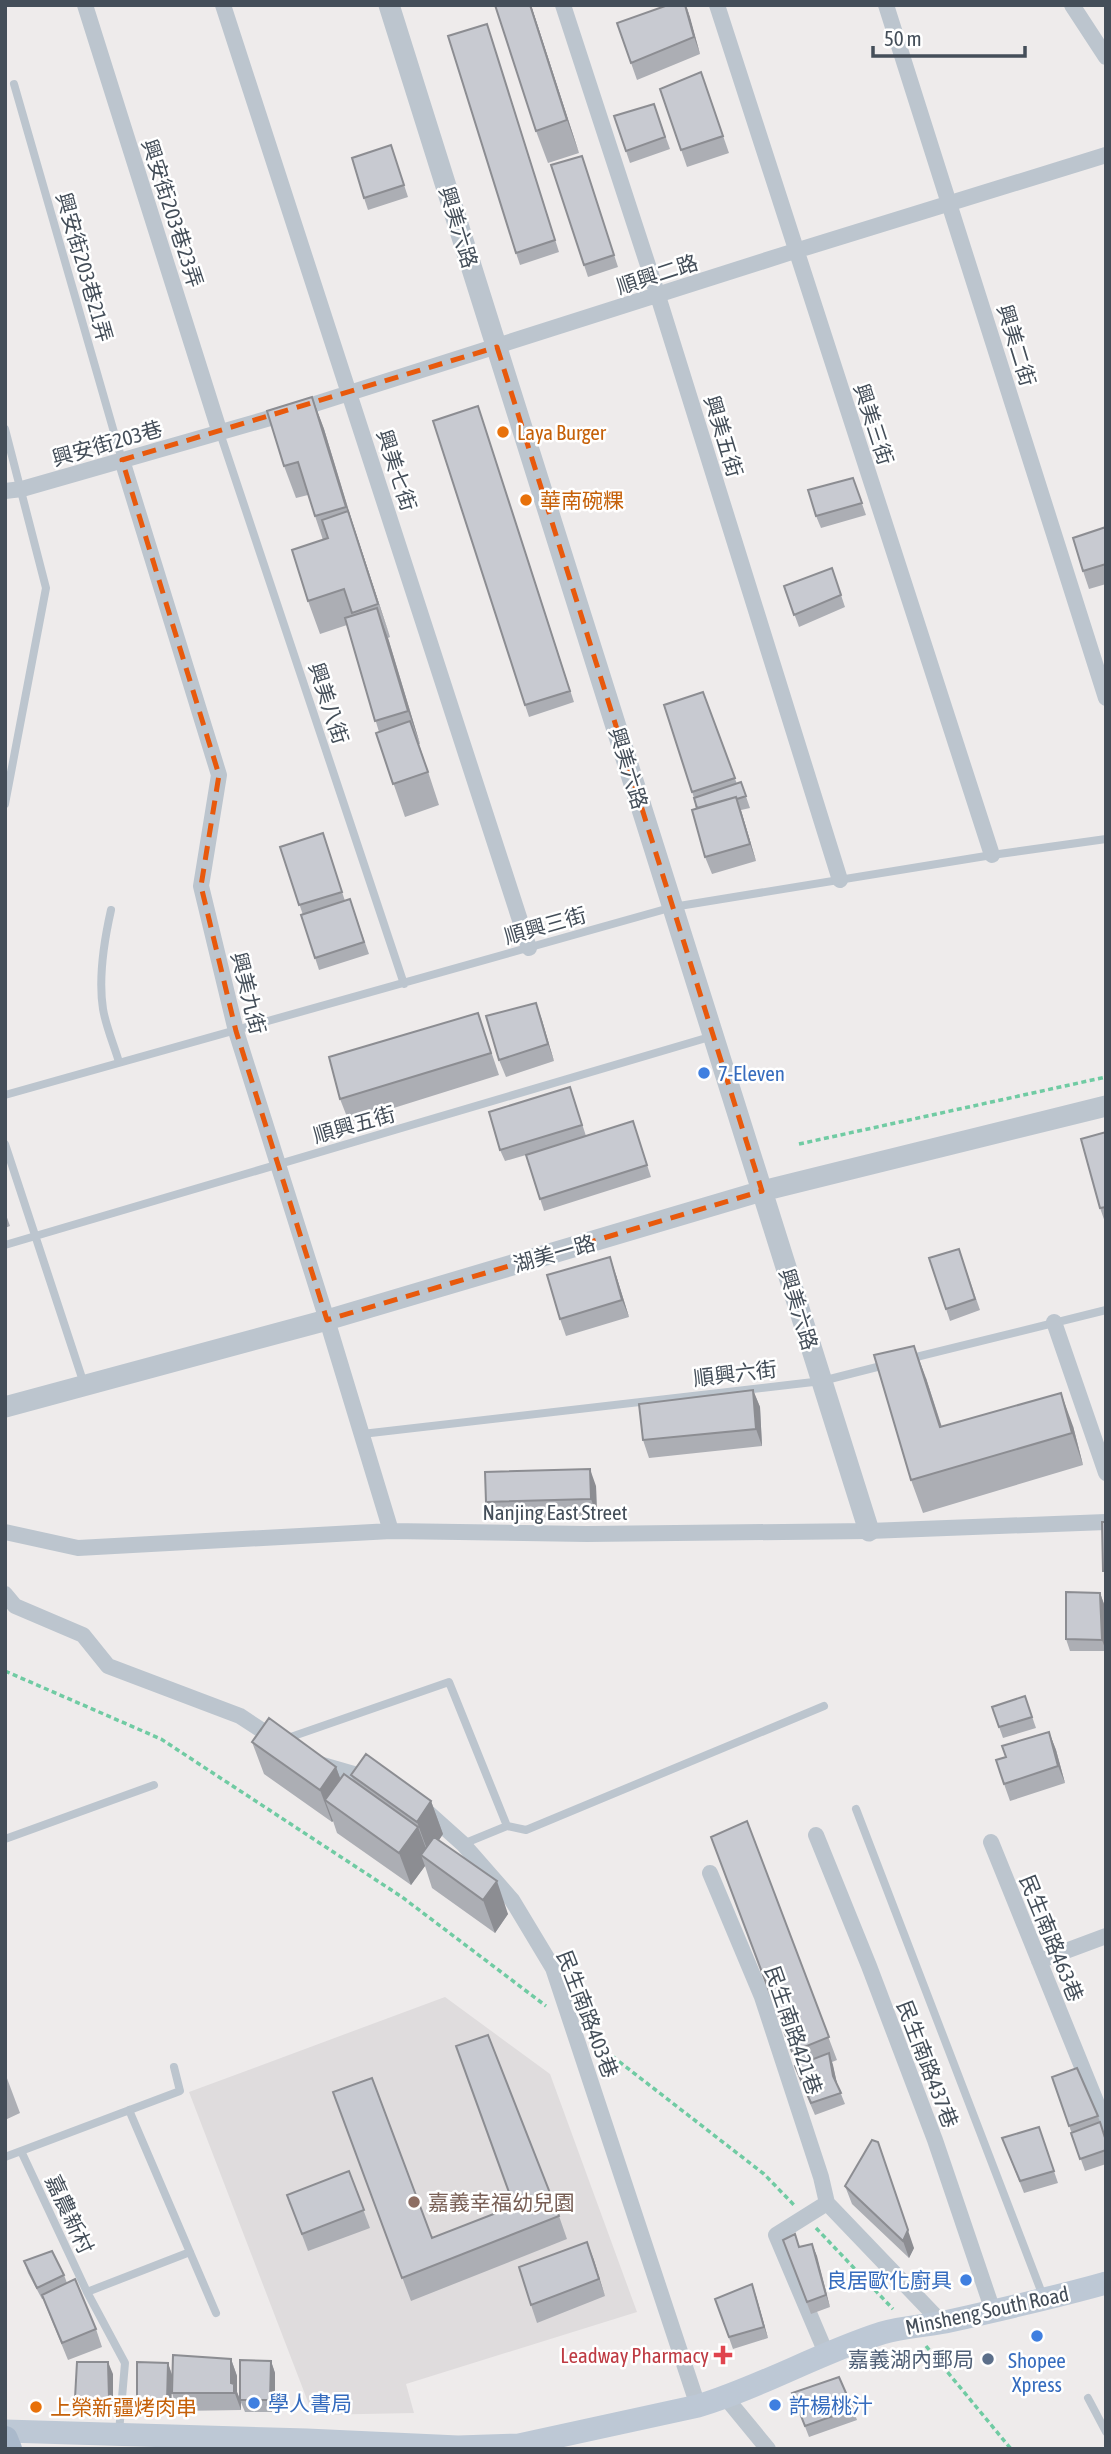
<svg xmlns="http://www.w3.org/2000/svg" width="1111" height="2454" font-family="'Asap Condensed','Noto Sans TC',sans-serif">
<rect width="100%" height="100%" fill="#eeebeb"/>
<path fill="#dfdcdd" d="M445,1997L550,2074L637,2312L406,2384L414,2413L313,2415L189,2092Z"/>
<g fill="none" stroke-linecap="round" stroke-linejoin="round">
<path stroke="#70cba3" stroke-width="3.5" stroke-dasharray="5 3.5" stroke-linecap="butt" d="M799,1144L1106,1077
M5,1671L161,1739L402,1897L546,2006
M599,2046L764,2174L794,2205
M816,2228L893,2309
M926,2346L1011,2449"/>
<path stroke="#bcc5ce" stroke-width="8" d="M14,84L122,460
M5,429L46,588L5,804
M220,433L404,984
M111,910C104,941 98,977 103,1009C106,1027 114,1045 119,1062
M5,1095L673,907L992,855L1106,839
M5,1144L84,1384
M5,1245L713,1036
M908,1359L1106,1310
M362,1434L822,1381L885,1365
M285,1739L449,1682L507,1826
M856,1809L1043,2296
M5,1839L154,1785
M463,1844L507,1826L526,1830L824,1706
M129,2110L216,2313
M21,2151L87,2292L125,2363L119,2432
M5,2157L180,2091L174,2067
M87,2292L190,2252
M1088,2398L1106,2432"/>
<path stroke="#bcc5ce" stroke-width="16" d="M85,5L220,433
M223,5L529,948
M563,5L658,296L840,880
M717,5L992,855
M886,5L1106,698
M1072,5L1106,57
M122,460L219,775L201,886L236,1031L327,1320L391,1531
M5,491L22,489L277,416L795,251L1106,155
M1054,1322L1106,1473
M5,1532L78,1548L391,1531L587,1534L869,1531L1106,1522
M5,1594L15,1606L83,1635L108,1666L240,1716L278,1741
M319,1764L371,1779
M425,1810L463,1844L512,1900L553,1968L698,2406
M816,1835L869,1966L935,2140L993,2311
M991,1842L1106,2126
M710,1873L762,1997L821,2177L827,2203L942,2323
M1039,1961L1106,1936
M826,2353L776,2235L827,2203
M726,2398L768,2449"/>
<path stroke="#bcc5ce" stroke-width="21" d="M389,5L869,1531
M5,1407L327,1320L762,1191L1106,1106"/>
<path stroke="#bdc8d5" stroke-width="23" d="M5,2431L307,2440L458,2447L519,2445L698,2406C761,2387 819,2353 882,2333C902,2327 924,2326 945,2322C999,2310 1053,2298 1106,2283"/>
<path stroke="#aab9cb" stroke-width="26" d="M5,2439L9,2449"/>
</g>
<path fill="#acaeb4" d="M495,5H531L579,153L548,163L536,131Z
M686,5L700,54L637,80L617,23Z
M491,36L559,252L520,265L516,253Z
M701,72L729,153L687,167L660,89Z
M654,104L670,149L630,163L614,116Z
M391,145L408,197L368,210L364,198Z
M582,156L618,267L588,277L584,265Z
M312,397L324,429L351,518L390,637L388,638L420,744H419L439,805L405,817L376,733L379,732L347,625L320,634L308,601L323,540L308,495L296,498L284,466Z
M482,418L574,702L529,717L525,705Z
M853,478L866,515L821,528L816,516Z
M1106,527V584L1089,589L1083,571Z
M836,580L845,607L799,627L784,586Z
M703,692L737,784L741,782L750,808L741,810L756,861L712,874L705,857L694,798L664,705Z
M323,833L345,901L350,899L369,954L319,970L301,915H303L280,847Z
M536,1003L554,1061L506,1077L499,1060Z
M486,1036L499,1075L349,1122L340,1099Z
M574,1099L586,1136L633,1121L651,1177L544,1211L526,1155L505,1161L500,1150Z
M1106,1132V1225L1100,1208Z
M5,1212L10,1226L5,1228Z
M959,1249L980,1310L950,1321L946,1309Z
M616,1275L629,1317L566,1336L560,1319Z
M926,1378L942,1427L1073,1426L1083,1465L923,1513L911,1480Z
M753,1390L760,1407L762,1446L649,1458L643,1440Z
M596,1486L597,1516L493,1519L486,1502Z
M1100,1593L1104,1604L1106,1651H1070L1066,1639Z
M1025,1696L1036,1728L1003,1738L992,1707Z
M1049,1732L1056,1750L1065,1783L1010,1801L1004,1784L1006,1757Z
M252,1742L336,1767L340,1778L354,1781L351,1775L431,1801L443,1834L439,1840L508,1914L495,1933L432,1888L425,1866L411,1885L337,1833L333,1821L332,1822L264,1774Z
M747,1821L837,2060L832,2062L837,2084L845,2104L815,2115L799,2078L795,2066L797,2065L711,1837Z
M5,2073L20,2113L5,2120Z
M1052,2077L1098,2116L1106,2139V2164L1085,2171Z
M333,2092L432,2238L559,2216L567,2239L411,2301Z
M1039,2127L1058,2183L1024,2193L1002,2138Z
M349,2171L370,2228L308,2251L287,2195Z
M845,2186L914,2248L909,2258L852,2204Z
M783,2240L799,2247L812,2244L830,2307L811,2314Z
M587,2242L605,2296L537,2323L531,2305Z
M24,2261L64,2275L67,2283L96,2329L102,2347L68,2360L43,2299H42L28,2273Z
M756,2296L768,2338L733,2349L715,2299Z
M231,2359L237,2376V2392L241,2402V2410L178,2411L172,2393Z
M271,2361L275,2373V2412H245L240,2400Z
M168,2363L172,2375L171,2414H142L137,2402Z
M113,2374V2409L79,2410L75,2398Z
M792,2393L853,2409L857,2420L809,2437Z"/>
<path fill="#8c8d92" d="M530,5H531L579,153L567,120Z
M686,5L690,17L700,54L694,37Z
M312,397L324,429L351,518L390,637L346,507Z
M377,608L389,641L420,744L408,711Z
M736,797L742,814L756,861L750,844Z
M536,1003L542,1020L554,1061L548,1044Z
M610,1257L616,1275L629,1317L622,1300Z
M914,1346L926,1378L952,1460L940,1427Z
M753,1390L760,1407L762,1446L756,1429Z
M1061,1393L1073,1426L1083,1465L1072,1433Z
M590,1469L596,1486L597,1516L591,1499Z
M1100,1593L1104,1604L1106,1651L1102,1640Z
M1049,1732L1056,1750L1065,1783L1058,1766Z
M336,1767L348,1799L325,1800L333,1821L332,1822L320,1790Z
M431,1801L443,1834L429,1855L417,1822Z
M418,1827L430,1859L421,1855L425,1866L411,1885L399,1853Z
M497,1881L508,1914L495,1933L483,1900Z
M829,2053L833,2065L838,2088L833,2076Z
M878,2142L914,2248L909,2258L903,2241Z
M587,2242L594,2260L605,2296L599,2279Z
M812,2244L817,2256L830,2307L826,2295Z
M752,2284L756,2296L768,2338L764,2327Z
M231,2359L237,2376V2392L241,2402V2410L231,2383Z
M271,2361L275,2373V2412L270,2400Z
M108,2362L113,2374V2409L109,2398Z
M168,2363L172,2375L171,2414L167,2402Z"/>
<path fill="#c8cad1" stroke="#8c8d92" stroke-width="2" d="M495,5H530L567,120L536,131Z
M668,5H685L694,37L631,63L617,23Z
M487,24L555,240L516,253L448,36Z
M701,72L723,136L681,150L660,89Z
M654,104L665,137L626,151L614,116Z
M391,145L404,185L364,198L352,158Z
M582,156L614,255L584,265L551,165Z
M312,397L346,507L315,516L298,462L284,466L267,411Z
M478,406L570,691L525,705L433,421Z
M853,478L862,503L816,516L808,490Z
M348,511L378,604L352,613L344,589L308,601L292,550L328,538L322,520Z
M1106,527V564L1083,571L1073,538Z
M832,568L841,595L794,615L784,586Z
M377,608L408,711L375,721L345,618Z
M703,692L735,778L692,792L664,705Z
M410,721L428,772L393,784L376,733Z
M741,782L746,796L737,799L736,797L697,808L694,798Z
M736,797L750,844L705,857L692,810Z
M323,833L342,892L299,905L280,847Z
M350,899L364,942L315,958L301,915Z
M536,1003L548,1044L499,1060L486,1016Z
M478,1013L491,1053L340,1099L329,1057Z
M570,1087L582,1125L500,1150L489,1112Z
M633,1121L647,1165L540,1199L526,1155Z
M1106,1132V1207L1100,1208L1081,1139Z
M959,1249L975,1299L946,1309L929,1258Z
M610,1257L622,1300L560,1319L547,1275Z
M914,1346L940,1427L1061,1393L1072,1433L911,1480L874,1355Z
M753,1390L756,1429L643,1440L639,1404Z
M590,1469L591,1499L486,1502L485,1472Z
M1102,1522H1106V1571H1103Z
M1066,1592L1100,1593L1102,1640L1066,1639Z
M1025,1696L1032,1717L999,1727L992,1707Z
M269,1718L336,1767L320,1790L252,1742Z
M1049,1732L1058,1766L1004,1784L996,1760L1006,1757L1002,1746Z
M366,1754L431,1801L417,1822L351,1775Z
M344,1774L418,1827L399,1853L325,1800Z
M747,1821L829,2037L792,2052L711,1837Z
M434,1837L497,1881L483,1900L421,1855Z
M488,2035L559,2216L402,2278L333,2092L372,2078L432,2238L514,2206L456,2046Z
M829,2053L833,2076L841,2093L811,2103L795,2066Z
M1077,2068L1098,2116L1069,2126L1052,2077Z
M1100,2122L1106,2141V2150L1080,2159L1071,2133Z
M1039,2127L1054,2171L1020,2181L1002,2138Z
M872,2140L878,2142L908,2230L903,2241L845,2186Z
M349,2171L364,2210L302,2234L287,2195Z
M795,2234L799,2247L812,2244L826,2295L807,2302L783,2240Z
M587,2242L599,2279L531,2305L519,2267Z
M52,2251L64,2275L37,2288L24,2261Z
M75,2279L96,2329L62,2343L42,2295Z
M752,2284L764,2327L729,2337L715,2299Z
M173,2355L231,2359V2383L234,2384V2393H172Z
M240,2360L271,2361L270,2400H240Z
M77,2362H108L109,2398H75Z
M137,2362L168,2363L167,2402H137Z
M839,2377L853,2409L805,2426L792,2393Z"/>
<path fill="none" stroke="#e8590c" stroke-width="5" stroke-dasharray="14 9" stroke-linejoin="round" d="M497,347L762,1191L327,1320L236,1031L201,886L219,775L122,460Z"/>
<g fill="#e8710a" stroke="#fff" stroke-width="2.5">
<circle cx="503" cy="432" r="7"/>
<circle cx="526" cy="500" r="7"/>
<circle cx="36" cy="2407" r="7"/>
</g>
<g fill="#3f7fe0" stroke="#fff" stroke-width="2.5">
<circle cx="704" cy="1073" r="7"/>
<circle cx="966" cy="2280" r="7"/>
<circle cx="1037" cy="2336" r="7"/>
<circle cx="254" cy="2403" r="7"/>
<circle cx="775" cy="2405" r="7"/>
</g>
<circle fill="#8d6e63" stroke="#fff" stroke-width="2.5" cx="414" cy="2202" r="7"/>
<path fill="#e0444e" stroke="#fff" stroke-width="2.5" d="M719.5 2344.5h7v7h7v7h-7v7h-7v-7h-7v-7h7z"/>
<circle fill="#5c6f8a" stroke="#fff" stroke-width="2.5" cx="988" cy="2359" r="7"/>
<g text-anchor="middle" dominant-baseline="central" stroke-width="5" stroke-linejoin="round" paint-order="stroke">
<g font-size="21" fill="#444e59" stroke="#fff">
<text transform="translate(173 213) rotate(72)">興安街203巷23弄</text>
<text transform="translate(459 227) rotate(73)">興美六路</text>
<text transform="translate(85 267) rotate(74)">興安街203巷21弄</text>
<text transform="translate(657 274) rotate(-18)">順興二路</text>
<text transform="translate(1017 345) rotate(73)">興美二街</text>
<text transform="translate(874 424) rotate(72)">興美三街</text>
<text transform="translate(724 436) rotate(73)">興美五街</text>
<text transform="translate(107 443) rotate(-16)">興安街203巷</text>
<text transform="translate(397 470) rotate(72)">興美七街</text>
<text transform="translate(329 703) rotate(72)">興美八街</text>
<text transform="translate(629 768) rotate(73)">興美六路</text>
<text transform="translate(545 925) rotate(-16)">順興三街</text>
<text transform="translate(249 993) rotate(76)">興美九街</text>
<text transform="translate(354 1124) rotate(-16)">順興五街</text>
<text transform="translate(554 1253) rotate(-16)">湖美一路</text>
<text transform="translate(799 1309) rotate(73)">興美六路</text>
<text transform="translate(735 1373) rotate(-7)">順興六街</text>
<text x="555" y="1512">Nanjing East Street</text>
<text transform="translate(1052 1938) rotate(68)">民生南路463巷</text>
<text transform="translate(588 2014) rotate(69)">民生南路403巷</text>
<text transform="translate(794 2030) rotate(71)">民生南路421巷</text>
<text transform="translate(928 2064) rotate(69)">民生南路437巷</text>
<text transform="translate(70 2214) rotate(65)">嘉農新村</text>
<text transform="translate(987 2310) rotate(-12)">Minsheng South Road</text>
</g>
<g font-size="21" fill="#c56008" stroke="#fff" text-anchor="start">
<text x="517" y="432">Laya Burger</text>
<text x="540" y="500">華南碗粿</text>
<text x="50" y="2407">上榮新疆烤肉串</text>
</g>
<g font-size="21" fill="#366cbe" stroke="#fff" text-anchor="start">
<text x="718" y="1073">7-Eleven</text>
<text x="952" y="2280" text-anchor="end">良居歐化廚具</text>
<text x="1037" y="2360" text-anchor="middle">Shopee<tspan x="1037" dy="24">Xpress</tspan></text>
<text x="268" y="2403">學人書局</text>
<text x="789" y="2405">許楊桃汁</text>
</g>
<g font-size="21" fill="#785e54" stroke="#fff" text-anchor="start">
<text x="428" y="2202">嘉義幸福幼兒園</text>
</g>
<g font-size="21" fill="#be3a42" stroke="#fff" text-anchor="end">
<text x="709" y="2355">Leadway Pharmacy</text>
</g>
<g font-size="21" fill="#4e5e75" stroke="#fff" text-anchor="end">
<text x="974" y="2359">嘉義湖內郵局</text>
</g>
</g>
<rect width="1111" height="2454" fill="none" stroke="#444e59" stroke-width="14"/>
<path d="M873 46v10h152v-10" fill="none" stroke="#444e59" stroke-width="3.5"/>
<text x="884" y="46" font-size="21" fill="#444e59" stroke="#ffffff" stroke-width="5" paint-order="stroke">50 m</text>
</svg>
